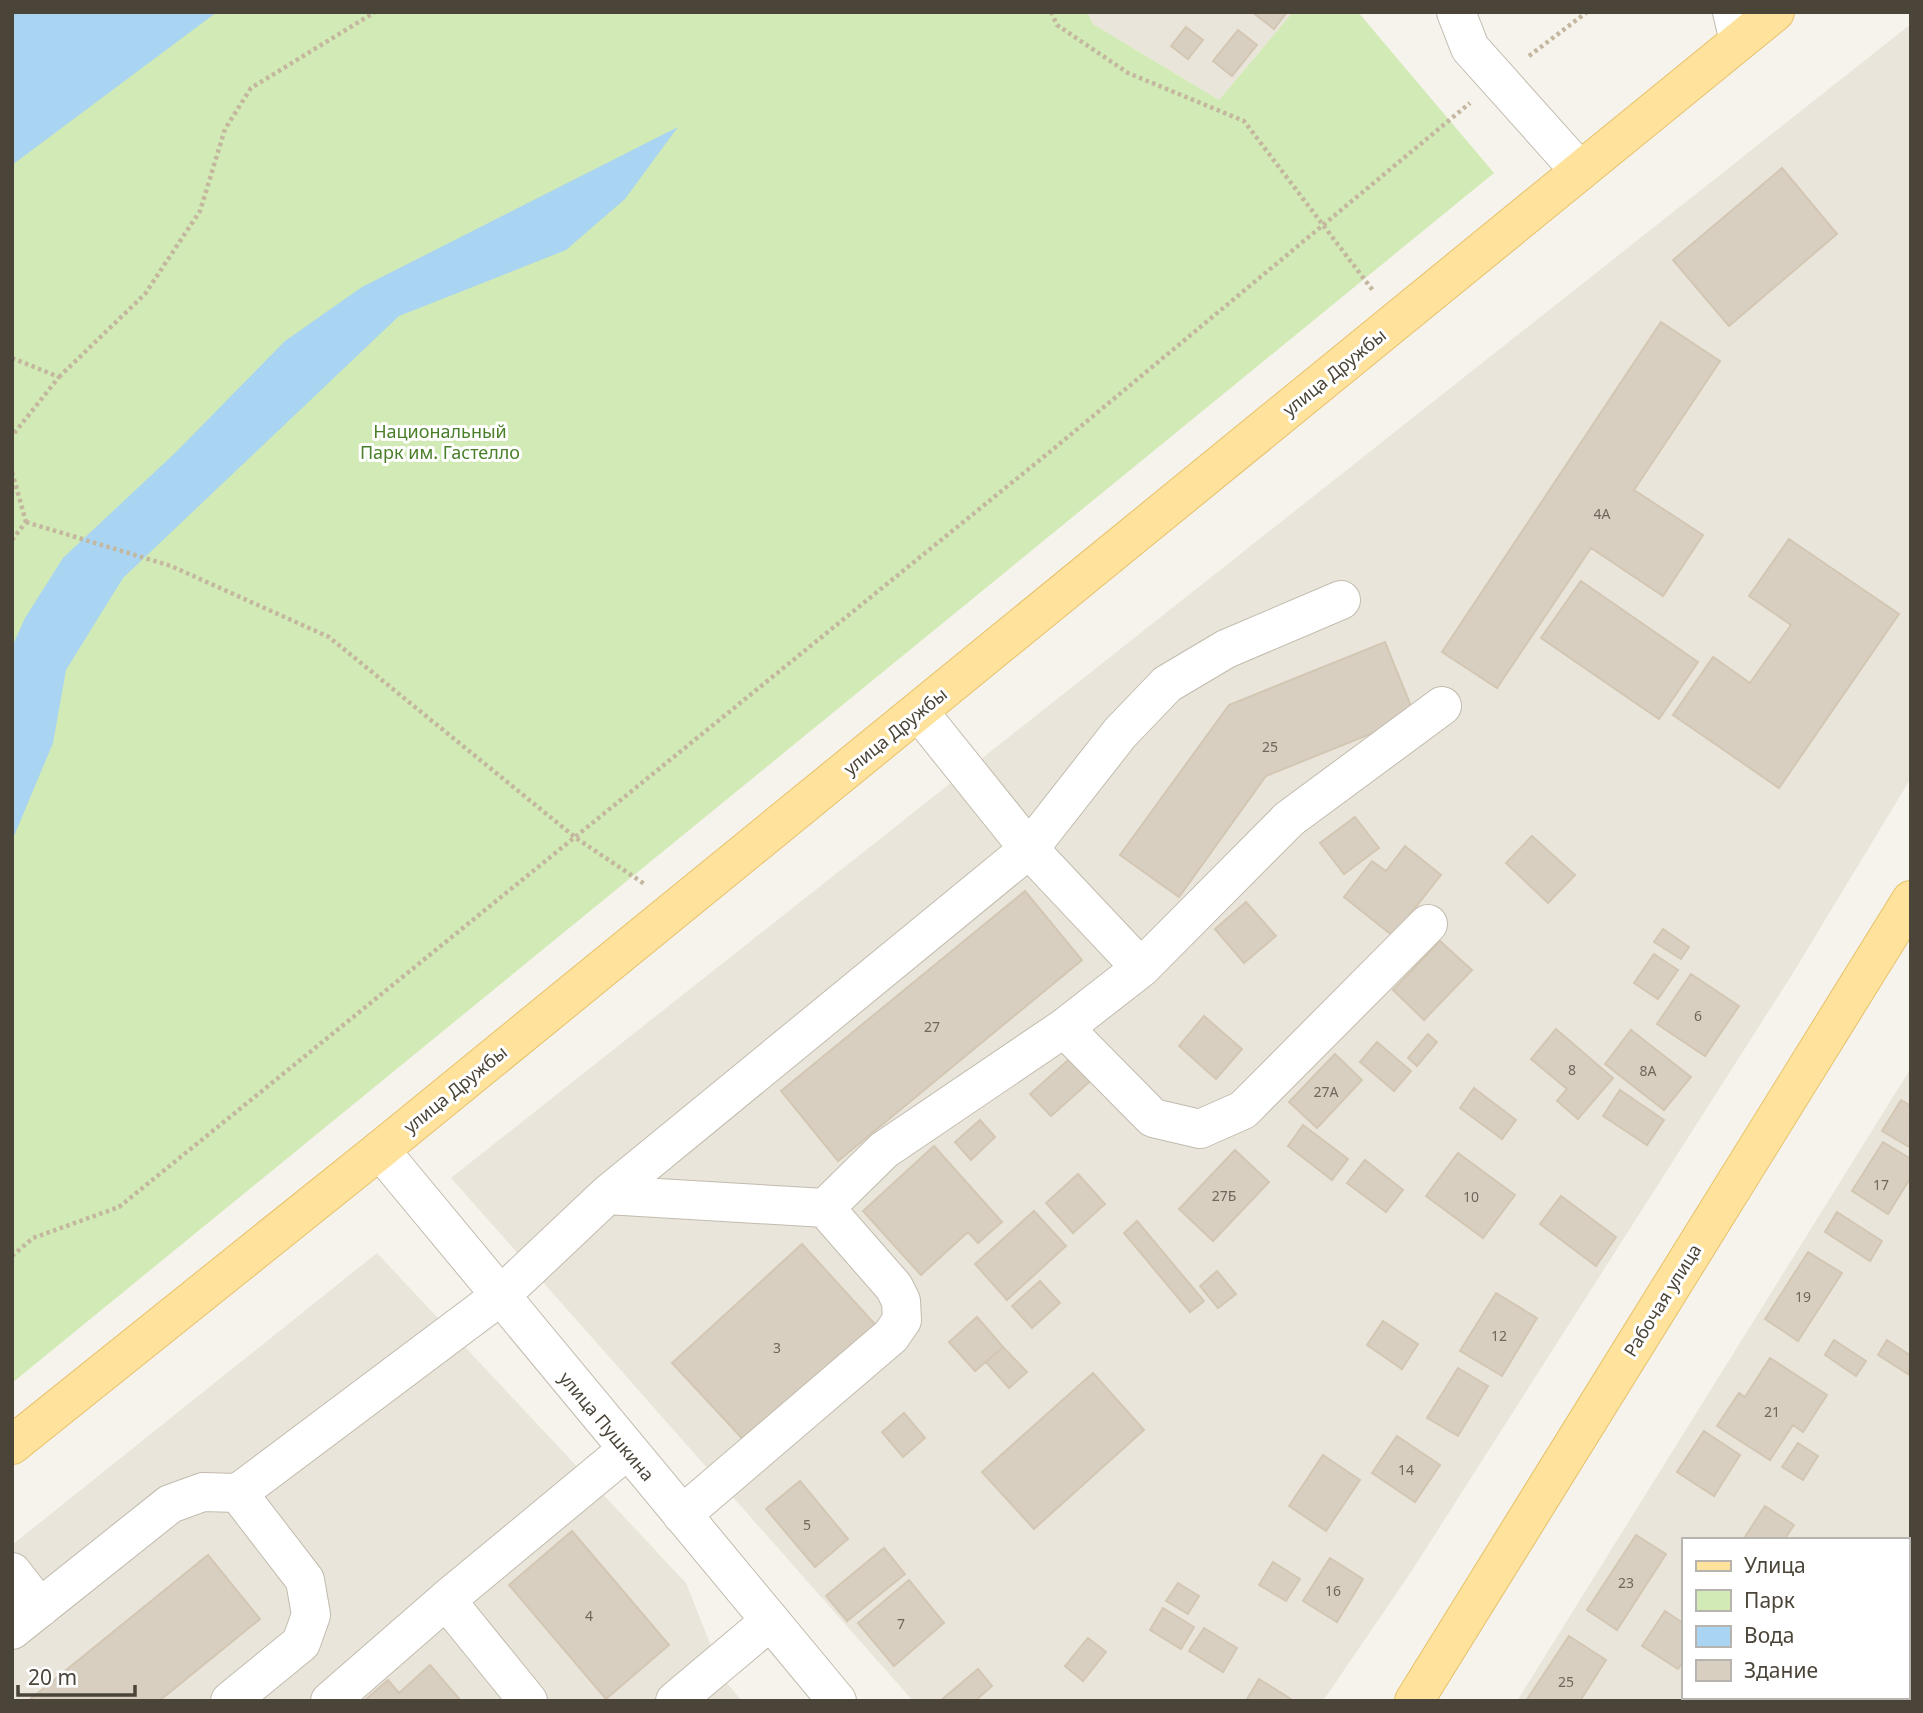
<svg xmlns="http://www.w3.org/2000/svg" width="1923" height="1713" font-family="'Noto Sans',sans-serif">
<rect width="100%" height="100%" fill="#f6f3ec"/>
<path fill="#eae5da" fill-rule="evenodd" d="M1087,12H1293L1219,100L1093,24Z
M1911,24V778L1793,973L1411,1572L1323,1701H913L451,1178Z
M1911,1068V1701H1517ZM1683,1540H1907V1697H1683Z
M377,1253L686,1583L725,1681L742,1701H12V1545Z"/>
<path fill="#d2eab5" d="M12,12H1087L1093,24L1219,100L1293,12H1358L1494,173L12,1383Z"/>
<path fill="#a9d4f2" d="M12,12H217L12,165Z
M678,127L625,199L566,250L399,316L123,578L66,670L53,743L12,841V647L25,618L63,558L176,452L285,341L362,287Z"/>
<path fill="#d8cfc1" stroke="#d3c7b4" stroke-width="2" d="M1252,12H1287L1274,29Z
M1186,27L1203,40L1188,59L1171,46Z
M1238,30L1257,45L1232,76L1213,61Z
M1782,168L1837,234L1729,326L1673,260Z
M1661,322L1720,361L1634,490L1703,535L1663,596L1591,548L1497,688L1442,652Z
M1789,539L1899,614L1779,788L1673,715L1713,657L1750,683L1791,625L1749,596Z
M1581,581L1698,662L1659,719L1541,638Z
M1385,642L1415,716L1266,776L1179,897L1120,855L1229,705Z
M1355,817L1379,848L1344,874L1320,843Z
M1532,836L1575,875L1548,903L1506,863Z
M1405,846L1441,875L1393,936L1344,897L1372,861L1386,871Z
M1025,891L1082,960L838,1161L781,1091Z
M1246,902L1276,936L1244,963L1215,929Z
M1663,929L1689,947L1681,959L1654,942Z
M1440,941L1472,970L1424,1020L1393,990Z
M1654,954L1678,970L1658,999L1634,983Z
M1691,974L1739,1006L1705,1056L1657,1024Z
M1204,1016L1242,1049L1216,1079L1179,1046Z
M1556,1029L1613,1078L1578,1119L1557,1101L1567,1089L1531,1059Z
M1631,1030L1691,1077L1664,1110L1605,1064Z
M1428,1034L1437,1042L1417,1066L1408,1058Z
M1377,1042L1411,1071L1394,1091L1360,1062Z
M1076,1053L1096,1076L1051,1116L1030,1094Z
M1335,1054L1362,1080L1317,1128L1289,1102Z
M1474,1088L1516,1120L1502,1139L1460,1108Z
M1620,1090L1664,1120L1647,1145L1603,1116Z
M1901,1100L1911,1106V1148L1882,1131Z
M980,1120L995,1137L971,1160L955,1142Z
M1303,1125L1348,1159L1332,1180L1288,1146Z
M1883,1142L1911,1159V1177L1888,1214L1852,1191Z
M934,1146L1002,1222L978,1243L968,1232L921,1275L863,1211Z
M1235,1150L1269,1182L1213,1241L1179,1209Z
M1458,1153L1515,1195L1483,1238L1426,1196Z
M1365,1160L1403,1190L1386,1212L1347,1183Z
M1078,1174L1105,1204L1073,1233L1046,1203Z
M1561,1196L1616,1237L1596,1266L1540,1224Z
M1034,1211L1066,1246L1007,1300L975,1264Z
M1837,1212L1882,1241L1870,1261L1825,1232Z
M1137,1221L1204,1301L1190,1312L1124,1233Z
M802,1244L882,1332L753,1450L672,1363Z
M1808,1252L1842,1273L1798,1341L1765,1319Z
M1217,1271L1236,1294L1218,1308L1200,1286Z
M1040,1281L1060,1303L1032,1328L1012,1306Z
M1496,1293L1537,1318L1502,1376L1460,1351Z
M977,1317L1003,1347L975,1371L949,1342Z
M1383,1321L1418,1344L1402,1369L1367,1345Z
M1834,1340L1866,1361L1856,1376L1825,1355Z
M1887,1340L1911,1356L1908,1374L1878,1355Z
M1003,1347L1027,1372L1009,1388L986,1362Z
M1770,1358L1827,1395L1803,1432L1793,1425L1770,1460L1717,1426L1739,1393L1745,1397Z
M1458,1368L1488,1386L1458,1436L1427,1418Z
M1093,1373L1144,1430L1034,1529L982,1472Z
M904,1413L925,1438L903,1457L882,1432Z
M1704,1431L1740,1455L1714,1496L1677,1472Z
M1397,1436L1440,1465L1415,1502L1372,1473Z
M1798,1443L1818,1456L1803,1480L1782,1467Z
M1323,1455L1360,1480L1326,1531L1289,1506Z
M800,1481L848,1539L815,1567L766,1509Z
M1765,1506L1794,1525L1784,1540H1743Z
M572,1531L669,1645L606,1699L509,1585Z
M1636,1535L1666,1554L1617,1630L1587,1610Z
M884,1548L905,1574L847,1621L826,1596Z
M208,1555L260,1619L159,1701H28Z
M1330,1558L1363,1579L1337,1622L1303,1601Z
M1273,1562L1300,1579L1286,1601L1259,1585Z
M909,1580L944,1623L894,1666L858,1623Z
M1178,1583L1199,1596L1188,1614L1166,1601Z
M1163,1608L1194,1627L1181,1649L1150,1630Z
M1665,1611L1683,1623V1662L1678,1669L1642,1646Z
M1204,1628L1237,1648L1223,1672L1189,1651Z
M1569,1636L1606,1660L1580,1701H1526Z
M1088,1638L1106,1652L1083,1681L1065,1666Z
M430,1665L461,1701H364L388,1680L399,1693Z
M978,1669L992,1686L975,1701H940Z
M1911,1672V1701H1892L1895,1697H1907V1678Z
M1259,1679L1291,1699L1290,1701H1246Z"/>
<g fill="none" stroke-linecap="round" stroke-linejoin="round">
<g stroke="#c2bbae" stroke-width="40">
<path id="minor" d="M1456,12L1470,48L1580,171
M1732,12L1739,41
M919,712L1029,849L1141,968L1064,1028L1153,1118L1200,1129L1243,1110L1428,924
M1141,968L1289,819L1442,706
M380,1150L837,1701
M607,1195L825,1208
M238,1493L499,1297L607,1195L1029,849L1120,733L1167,684L1226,649L1341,600
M682,1515L891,1336L902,1320L901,1301L894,1287L825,1208L884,1150L1064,1028
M12,1572L40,1608
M446,1600L627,1450
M12,1630L170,1504L203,1492L238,1493L305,1580L311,1615L301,1643L230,1701
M330,1701L446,1600L528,1701
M675,1701L770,1621"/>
</g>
<g stroke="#e6c16a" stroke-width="40">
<path id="major" d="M12,1445L380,1150L1775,12
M1414,1701L1911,900"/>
</g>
<path stroke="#c4b79f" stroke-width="4.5" stroke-dasharray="3.5 3.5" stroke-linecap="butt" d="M1051,12L1057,25L1128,73L1244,121L1374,292
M1529,56L1587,12
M12,358L59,377L12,436
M59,377L145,294L200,211L225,129L251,88L375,12
M12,472L26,522
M26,522L171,566L329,637L576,838L646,885
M12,540L26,522
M12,1256L33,1238L119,1207L1057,446L1470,103"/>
<use href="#minor" stroke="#fff" stroke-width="38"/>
<use href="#major" stroke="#ffe39c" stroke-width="38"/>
</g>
<g text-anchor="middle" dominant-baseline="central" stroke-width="6" stroke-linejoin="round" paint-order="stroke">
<g font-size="14" fill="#6e675b">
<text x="1602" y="513">4А</text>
<text x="1270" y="746">25</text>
<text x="1698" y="1015">6</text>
<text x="932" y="1026">27</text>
<text x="1572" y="1069">8</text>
<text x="1648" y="1070">8А</text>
<text x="1326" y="1091">27А</text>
<text x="1881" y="1184">17</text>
<text x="1224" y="1195">27Б</text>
<text x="1471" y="1196">10</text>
<text x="1803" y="1296">19</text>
<text x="1499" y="1335">12</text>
<text x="777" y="1347">3</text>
<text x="1772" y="1411">21</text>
<text x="1406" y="1469">14</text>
<text x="807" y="1524">5</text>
<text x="1626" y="1582">23</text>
<text x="1333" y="1590">16</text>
<text x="589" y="1615">4</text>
<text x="901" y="1623">7</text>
<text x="1566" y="1681">25</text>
</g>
<g font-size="18" fill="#4b4439" stroke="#fff">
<text transform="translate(1334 372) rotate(-39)">улица Дружбы</text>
<text transform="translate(895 731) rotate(-39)">улица Дружбы</text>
<text transform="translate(455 1089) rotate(-39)">улица Дружбы</text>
<text transform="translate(1662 1300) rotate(-58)">Рабочая улица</text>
<text transform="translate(607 1426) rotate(50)">улица Пушкина</text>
</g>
<g font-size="18" fill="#4a7f2a" stroke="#fff">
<text x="440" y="431">Национальный<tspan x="440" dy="21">Парк им. Гастелло</tspan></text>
</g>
</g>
<rect width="1923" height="1713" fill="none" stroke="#4b4439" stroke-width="28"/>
<rect x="1682" y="1538" width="228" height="161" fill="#ffffff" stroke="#b7b4b0" stroke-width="2"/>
<rect x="1696" y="1561" width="35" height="10" fill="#ffe39c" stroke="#b7b4b0" stroke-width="2"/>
<text x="1744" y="1573" font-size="21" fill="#4b4439">Улица</text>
<rect x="1696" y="1590" width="35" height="21" fill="#d2eab5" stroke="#b7b4b0" stroke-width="2"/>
<text x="1744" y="1608" font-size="21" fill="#4b4439">Парк</text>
<rect x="1696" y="1626" width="35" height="21" fill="#a9d4f2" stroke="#b7b4b0" stroke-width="2"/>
<text x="1744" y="1643" font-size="21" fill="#4b4439">Вода</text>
<rect x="1696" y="1660" width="35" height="21" fill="#d8cfc1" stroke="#b7b4b0" stroke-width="2"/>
<text x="1744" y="1678" font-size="21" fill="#4b4439">Здание</text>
<path d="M18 1685v10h117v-10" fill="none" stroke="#4b4439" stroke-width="3.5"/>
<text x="28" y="1685" font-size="21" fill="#4b4439" stroke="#ffffff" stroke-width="5" paint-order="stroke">20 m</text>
</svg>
